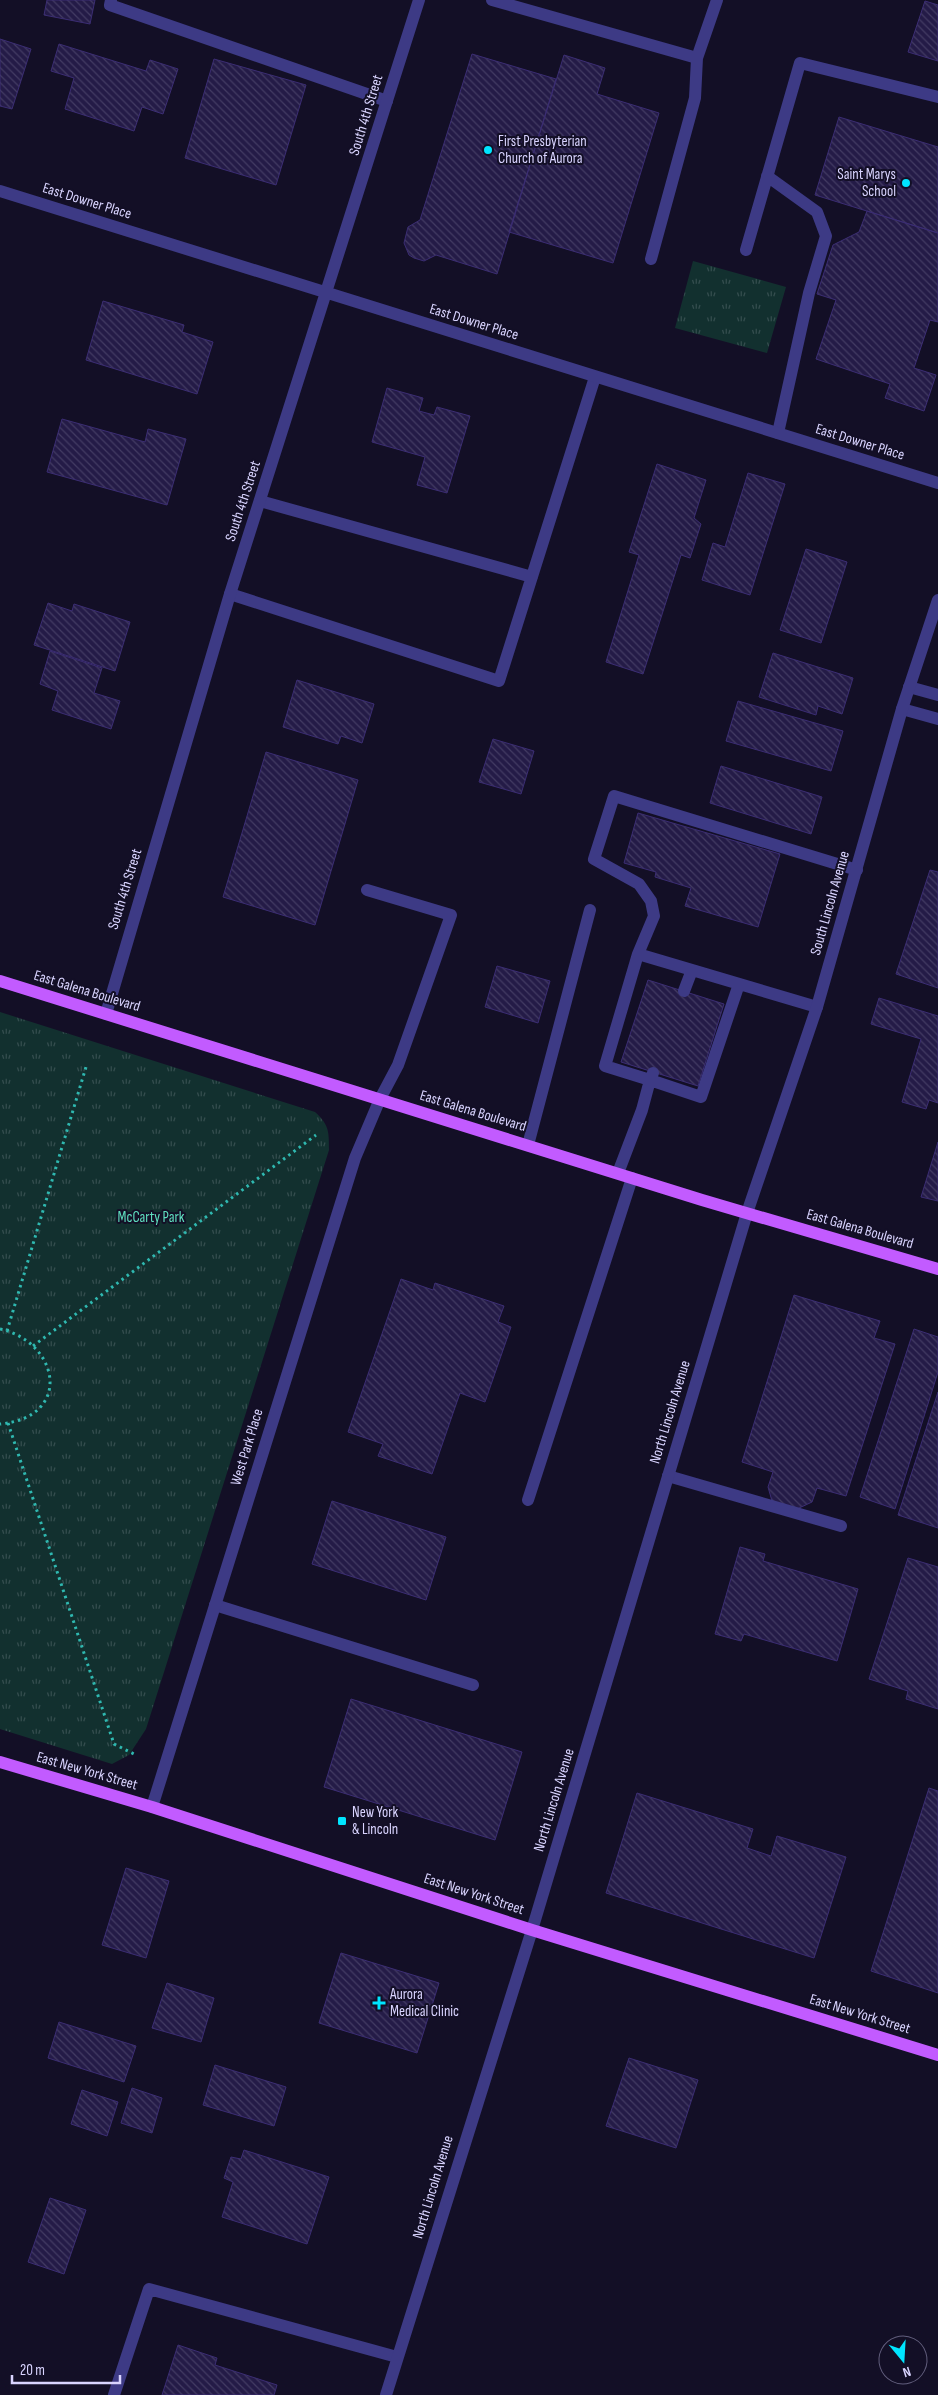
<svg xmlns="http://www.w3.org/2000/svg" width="938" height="2395" font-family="'Sofia Sans Condensed',sans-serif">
<defs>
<pattern id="park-tufts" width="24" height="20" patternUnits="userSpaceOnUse" patternTransform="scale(1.25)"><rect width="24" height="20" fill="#12302f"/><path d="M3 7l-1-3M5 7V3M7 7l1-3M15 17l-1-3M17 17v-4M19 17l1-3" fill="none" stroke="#344d4e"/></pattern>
<pattern id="building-back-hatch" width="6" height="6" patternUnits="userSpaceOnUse" patternTransform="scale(1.25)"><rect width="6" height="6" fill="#241b47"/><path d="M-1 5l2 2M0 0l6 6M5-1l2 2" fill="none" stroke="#433b63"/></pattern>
</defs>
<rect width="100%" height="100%" fill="#130f26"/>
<path fill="url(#park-tufts)" d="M693,261L786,287L767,353L675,328Z
M0,1012L315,1112C329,1125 329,1131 329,1150L146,1729L129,1755L112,1764L0,1729Z"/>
<path fill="url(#building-back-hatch)" stroke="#3b2d73" d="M47,0H95L90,24L44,15Z
M925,1L938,5V61L908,52Z
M0,39L31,49L12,109L0,106Z
M59,44L146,71L150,60L178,69L163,114L142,107L134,131L65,109L74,78L51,71Z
M472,54L556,79L497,274L436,255L424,261L414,258L409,255L404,243L408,227L420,220Z
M564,55L605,68L597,94L659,113L613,263L509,232Z
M214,59L306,85L276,185L185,158Z
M839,117L938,147V233L815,195Z
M867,211L938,233V322L930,320L914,368L936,375L924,411L885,398L890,384L816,359L836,300L817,294L833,245L859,232Z
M103,301L184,325L182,332L213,342L197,394L86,360Z
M387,388L423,398L419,411L434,415L437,407L470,416L447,493L417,485L425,457L372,442Z
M62,419L145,442L148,429L186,439L167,505L47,472Z
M657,464L706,480L694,518L701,524L690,558L681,555L643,674L606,662L639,555L629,552Z
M748,473L785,484L750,595L702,580L713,543L725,547Z
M806,549L847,562L821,643L780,630Z
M48,603L72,611L74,604L130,622L115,671L34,645Z
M50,651L102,668L94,693L120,701L111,729L52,710L58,691L40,684Z
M773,653L853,678L842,714L818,706L816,715L759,697Z
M297,680L374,704L362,743L341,736L338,744L283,727Z
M738,701L843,731L831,771L726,741Z
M493,739L534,751L521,794L479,782Z
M266,752L358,780L315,925L223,897Z
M721,766L822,797L811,834L710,803Z
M638,813L780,854L758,927L685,906L691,888L655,877L656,872L624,863Z
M930,870L938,872V988L896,974Z
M497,966L550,981L538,1023L485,1007Z
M648,980L724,1004L698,1086L621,1062Z
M879,998L938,1016V1103L929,1100L926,1109L902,1102L921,1039L871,1024Z
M938,1142V1201L921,1197Z
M401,1279L433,1290L435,1283L504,1306L498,1322L511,1327L485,1402L460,1393L432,1474L378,1456L383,1444L348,1432Z
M794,1295L880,1321L874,1338L895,1344L846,1496L817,1488L812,1502L797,1509L772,1501L768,1487L773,1472L742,1462Z
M914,1329L938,1337V1372L895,1509L860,1497Z
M938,1392V1528L898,1515Z
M332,1501L446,1537L426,1600L312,1564Z
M740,1547L765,1554L763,1561L858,1589L837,1661L744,1634L741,1641L715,1634Z
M908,1558L938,1567V1709L906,1699L908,1691L869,1679Z
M351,1699L522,1752L495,1840L324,1787Z
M929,1788L938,1791V1993L871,1971Z
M637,1793L753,1829L747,1848L771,1856L777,1836L846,1857L814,1958L606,1893Z
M126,1868L169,1881L146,1958L102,1945Z
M341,1953L439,1983L417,2053L319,2023Z
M167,1983L214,1998L201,2042L152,2028Z
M59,2022L136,2046L124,2082L48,2058Z
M629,2058L698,2080L676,2148L606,2126Z
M215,2065L286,2087L274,2126L203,2105Z
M132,2088L162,2098L152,2133L121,2123Z
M82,2090L118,2102L107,2136L71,2124Z
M244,2150L329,2177L307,2244L222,2217L233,2182L224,2178L231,2157L241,2159Z
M50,2198L86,2210L64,2274L28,2262Z
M178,2345L217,2358L215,2365L277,2385L274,2395H162Z"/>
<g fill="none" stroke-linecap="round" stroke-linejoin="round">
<path stroke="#2fb8b0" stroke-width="3" stroke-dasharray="2.5 4" stroke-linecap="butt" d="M0,1329C59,1342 74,1417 0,1424
M7,1331L86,1067
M33,1346L316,1135
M8,1423L114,1744L136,1755"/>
<path stroke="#3d3a85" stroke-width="12" d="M111,0L110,5L387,101
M492,0L697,58L717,0
M767,176L817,212L826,236L809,293L778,433
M746,250L800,63L938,97
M651,259L695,98L697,58
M260,501L532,577
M230,594L499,681L595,377
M909,687L938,695
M902,709L938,719
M367,890L451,915L398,1065L380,1099
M638,954L817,1007
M684,991L692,970
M653,1073L650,1080L701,1097L739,984
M528,1145L590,910
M618,1173L642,1110L650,1080L605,1066L638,954L654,916L651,901L639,884L594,859L614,796L857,870
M668,1476L841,1526
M528,1500L632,1178
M215,1605L473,1685
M114,2395L149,2289L397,2357"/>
<path stroke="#3d3a85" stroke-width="12" d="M0,191L938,483
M106,1014L230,594L419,0
M152,1807L355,1158L380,1099
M386,2395L532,1930L747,1213"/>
<path stroke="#3d3a85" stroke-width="12" d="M747,1213L817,1007L902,709L938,600"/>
<path stroke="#c25bff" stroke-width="12" d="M0,981L702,1200L938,1269
M0,1762L152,1807L532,1930L938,2055"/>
</g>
<g fill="#00e5ff" stroke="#130f26" stroke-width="2">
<circle cx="488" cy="150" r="5"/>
<circle cx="906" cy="183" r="5"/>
<rect x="337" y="1816" width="10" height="10" rx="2.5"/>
<path d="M376.5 1995.5h5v5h5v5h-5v5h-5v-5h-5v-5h5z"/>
</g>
<g text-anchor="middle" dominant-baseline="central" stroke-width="4" stroke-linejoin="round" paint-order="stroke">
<g font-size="15" fill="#d9d4ff" stroke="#130f26">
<text transform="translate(366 115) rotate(-73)">South 4th Street</text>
<text transform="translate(87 201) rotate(17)">East Downer Place</text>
<text transform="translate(474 322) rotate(17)">East Downer Place</text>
<text transform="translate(860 442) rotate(17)">East Downer Place</text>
<text transform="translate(243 501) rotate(-72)">South 4th Street</text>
<text transform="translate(125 889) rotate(-73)">South 4th Street</text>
<text transform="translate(830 903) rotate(-74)">South Lincoln Avenue</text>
<text transform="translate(87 991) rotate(17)">East Galena Boulevard</text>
<text transform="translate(473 1111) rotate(17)">East Galena Boulevard</text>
<text transform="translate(860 1229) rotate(16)">East Galena Boulevard</text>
<text transform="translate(670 1412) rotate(-73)">North Lincoln Avenue</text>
<text transform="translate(247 1447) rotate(-73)">West Park Place</text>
<text transform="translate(87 1771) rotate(16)">East New York Street</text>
<text transform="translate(554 1800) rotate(-73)">North Lincoln Avenue</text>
<text transform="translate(474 1894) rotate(18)">East New York Street</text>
<text transform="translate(860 2014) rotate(17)">East New York Street</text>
<text transform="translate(433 2187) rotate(-73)">North Lincoln Avenue</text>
</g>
<g font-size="15" fill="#d9d4ff" stroke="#130f26" text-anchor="start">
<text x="498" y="141">First Presbyterian<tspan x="498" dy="17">Church of Aurora</tspan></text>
<text x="896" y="174" text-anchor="end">Saint Marys<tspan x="896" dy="17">School</tspan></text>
<text x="352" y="1812">New York<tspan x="352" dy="17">&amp; Lincoln</tspan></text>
<text x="390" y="1994">Aurora<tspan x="390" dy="17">Medical Clinic</tspan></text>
</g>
<g font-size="15" fill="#5fe0c0" stroke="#130f26">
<text x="151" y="1217">McCarty Park</text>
</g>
</g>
<g transform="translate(903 2360) rotate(162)"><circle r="24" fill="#130f26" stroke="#625e7d"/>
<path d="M0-4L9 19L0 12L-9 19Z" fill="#00e5ff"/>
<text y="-8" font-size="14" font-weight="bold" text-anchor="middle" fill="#d9d4ff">N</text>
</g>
<path d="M12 2375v8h108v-8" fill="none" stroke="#d9d4ff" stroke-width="2.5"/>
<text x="20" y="2375" font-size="15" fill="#d9d4ff" stroke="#130f26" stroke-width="4" paint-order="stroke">20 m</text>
</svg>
